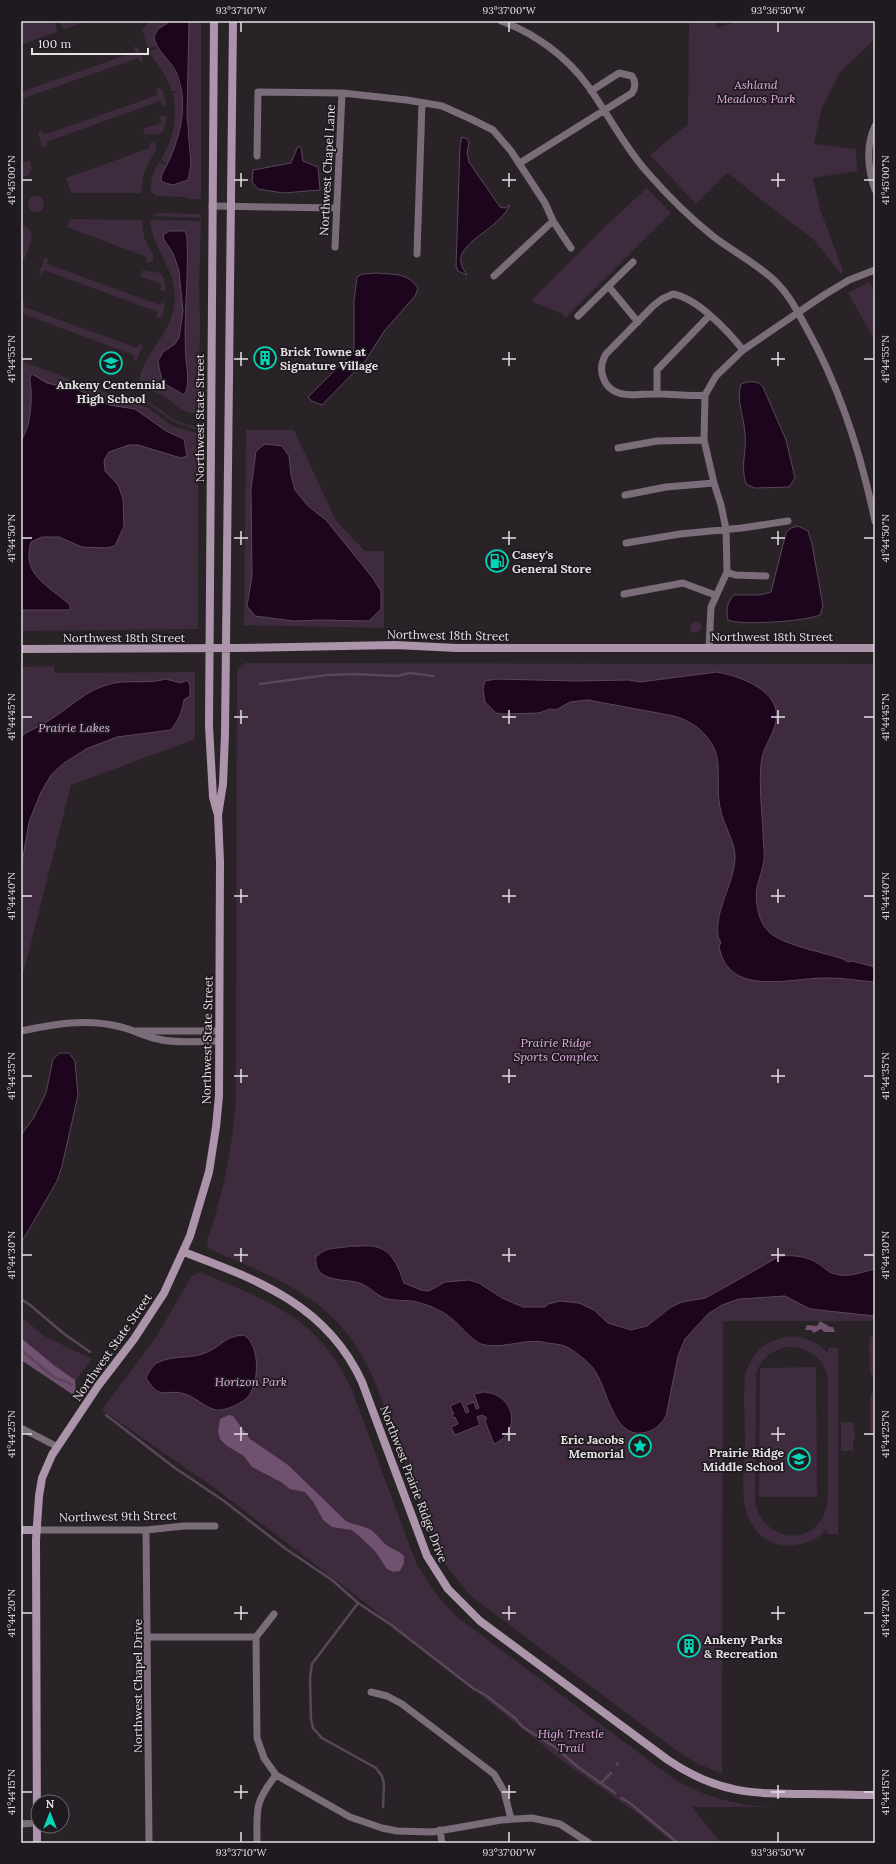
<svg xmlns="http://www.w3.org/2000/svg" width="896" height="1864" font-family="Lora,serif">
<rect width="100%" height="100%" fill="#292328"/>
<path fill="#3f2b3e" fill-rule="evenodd" d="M21,21H55L57,32L21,45Z
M59,21H87L64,29Z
M153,21H171L158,29L154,36L157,46L148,49L142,29L148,23Z
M189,21H201V199H191L183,197L156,196L151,192C150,181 153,172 159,162L167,166L162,173L173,185L185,182L190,175L191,148L187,114Z
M689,21H716L717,28L740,21H875V39L840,72L821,110L814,144L856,149L857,171L813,178L820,209L843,271L841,274L814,240L727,173L696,204L650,155L688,124Z
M134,46L138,48L143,59L141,63L138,58L24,98V105L21,102V92L135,52Z
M158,48C190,81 187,125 168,164L161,160C173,138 178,119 173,94L179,91H172L165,75L149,52Z
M158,88L163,90L166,102L165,105L162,106L160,101L46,142L47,148L42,146L38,133L39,131H42L44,135L158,95L156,90Z
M164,115L167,118L163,132L158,134L145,135L143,129L161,123L159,117Z
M149,143H155L157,147L144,172L141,193H71L66,178L150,148Z
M29,161C35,169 29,176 21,179V163Z
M647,188L671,213L564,319L563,314L531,301L611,221Z
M28 204a8 8 0 1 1 16 0a8 8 0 1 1-16 0Z
M157,213L199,214H201V218L152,216Z
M70,219L142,220L144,237L153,255V261L146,263L147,257L67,227Z
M150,220L201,221L199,285L200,317L199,413C184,415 176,405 165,397C158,392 145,390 141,384C134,371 162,339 167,327C172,318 174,308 175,298C175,267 152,249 150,220Z
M21,225L29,229L32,237L25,258L22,260Z
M45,258H48L47,264L160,305L163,301L165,305L162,317L158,318L156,317L158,312L44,270L40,275L39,272Z
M143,270L160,273L164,278L166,288L164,291L160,290L161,284L140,276Z
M870,282L875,293V340L848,293Z
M24,301L25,302L24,307L137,348L140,344L143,345L137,360L134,361V355L21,313V303Z
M21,361L148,408L172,426L200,434L198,488V629L21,631Z
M143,400C167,409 170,425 199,426L200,431L172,421Z
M246,430H294L336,521L365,551H384V628L244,625Z
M698,621L701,624V629L697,632L691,633L690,627L694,622Z
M246,663L875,664V1321H723L722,1774L698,1764L677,1751L471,1596L450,1571L435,1546L377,1387C342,1301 290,1284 212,1250L208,1247L207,1241C223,1195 232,1149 236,1100L237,671L241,665Z
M54,666V673L195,672V739L71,785L23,974H21V667Z
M197,1273H202C270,1302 320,1318 352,1390L416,1563L438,1597L456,1616L675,1780C706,1797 737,1806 773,1807H692L721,1843H673L641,1816L560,1759L371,1607L216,1489L102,1410L156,1337L192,1276Z
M21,1317L46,1337L92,1359L70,1388L21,1345Z
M873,1335H875V1377L870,1374L869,1338Z
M794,1336C808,1338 818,1343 828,1353V1348H838V1534H827V1529C804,1554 760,1551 748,1516C740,1496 744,1463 745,1441C745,1420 743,1398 745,1377C746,1372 747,1367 750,1363C759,1344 775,1338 794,1336ZM785,1347C807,1346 823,1356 828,1378V1495C827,1504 826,1512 822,1519C802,1550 758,1534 755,1500L756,1374C760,1360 771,1351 785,1347Z
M816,1367L817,1497H759L760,1368Z
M873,1393H875V1435L870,1431V1396Z
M841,1422H853L855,1440H853V1451H841Z"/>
<path fill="#70516f" d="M820,1321L830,1327H833L835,1332H824L821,1329L814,1333L811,1330H805L807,1325L817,1326Z
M21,1338L55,1366L75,1380L76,1392L72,1394L21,1360Z
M229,1415L233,1416L250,1439L288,1465L346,1521C353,1525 360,1525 367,1528C377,1532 380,1541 388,1546C394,1550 399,1551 404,1556V1563L400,1571L393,1572L387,1569L375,1551L357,1534L351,1530L332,1527L323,1520L314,1503L305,1492L290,1489L281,1482L252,1467L244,1456L227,1446L220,1439L218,1431L220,1419Z"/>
<path fill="#1d051e" stroke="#594759" d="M171,21H189L187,114L191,165L188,180L173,185L162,182L161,178C163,170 168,164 171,156C182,129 188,100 176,72C170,59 155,50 154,36L158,29Z
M462,137L467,139L469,142L467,153L469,162L500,207L505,208L510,205C499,227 473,235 463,252C458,260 462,268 467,275L458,271L456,266L460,146Z
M298,146L301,148L303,161L318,167L320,190L283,193L258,189L252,182L253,170L291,163Z
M169,231H185L187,237C189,278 183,318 186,359C187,369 190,387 184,395L165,384L162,380L159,367L158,361L163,352L175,344L179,338L183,311L179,271L173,253L164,240L163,235Z
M377,273C395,275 406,272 418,288L415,296L385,330L365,361L322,405L312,401L308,397L354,351V301L357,277L362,274Z
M32,374L47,383L81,391L109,405L135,409L166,431L184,439L187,456L181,458L138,445H129L109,452L104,460L105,471L118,485L123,499L124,526L115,546L106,548L82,547L59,537H42L31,542C21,575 48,585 70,605V610H21V441C30,427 32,406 31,389C31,383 28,380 32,374Z
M747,382C754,382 758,381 763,387L786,440L795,478L789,487L755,488L746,484C740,464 747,452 745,434C744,416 736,402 741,384Z
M265,444L282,446L289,456L291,475L295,490L308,506L326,520L372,577L381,591V609L369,621L319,620L294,621L255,616L247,606L252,576L251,489L256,451Z
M798,526L808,531L812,544L823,606L820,615C806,621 742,626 728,620C726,610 727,602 734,595H760L771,592L786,533L791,528Z
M717,672C740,676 782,691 776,721C773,737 762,748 761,764C759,787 762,810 763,833C763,842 765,852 764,861C761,878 754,886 757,905C758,915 762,925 769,932C785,946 823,952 843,959L848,962L852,961L875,967V982C860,981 845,978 829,978C792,977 728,999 719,946L721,943C720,939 718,939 718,935C715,909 734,884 735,858C736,843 723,825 720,807C717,793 719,779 718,765C717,740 696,722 674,716L588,700L570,702L556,710L550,709L539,713L502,714L496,713L485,702L483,689L485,681L496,679L575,681L629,680L640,682Z
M166,679L181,683L187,680L190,685V696L184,700C182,712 178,721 171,730L117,737L86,749L64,763L51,775L41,792L29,822L21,869V736C30,730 39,727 48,721C72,707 85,689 114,683C131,680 149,684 166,679Z
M60,1053H69L75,1061L78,1095L62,1166L57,1181L21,1243V1135L33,1119L46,1093L53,1059Z
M350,1246C358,1247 365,1245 372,1246C393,1249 398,1267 404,1283L421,1290L429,1291L445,1282L469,1280L479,1283L502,1298L523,1307H545L548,1304L560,1301L579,1303L594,1310L608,1323L631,1330L647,1326L671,1307L682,1302L705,1298L720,1290L780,1256C795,1255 807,1256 819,1264C825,1268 829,1273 835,1274C849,1278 861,1272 875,1269V1316L810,1309L785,1296L739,1299L722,1305L708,1314L685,1339L678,1356L666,1416C660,1426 654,1431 643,1433C612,1438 608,1387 593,1368C587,1361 574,1350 565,1346C559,1344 553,1344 548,1343C527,1337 506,1349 485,1345C474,1344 461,1326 452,1319C443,1311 429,1305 417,1302C406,1299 392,1302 382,1297C373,1292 366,1284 356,1282C340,1279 313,1281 316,1257C329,1245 335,1250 350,1246Z
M244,1335C261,1346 259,1383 248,1397C242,1403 229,1409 221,1410C209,1412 196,1397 185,1394C165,1388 161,1402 146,1378C149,1372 152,1365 159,1362C173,1355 191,1359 205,1353C221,1347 224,1336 244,1335Z
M483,1392C514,1393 523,1431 494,1444L485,1421L487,1418L482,1415L477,1417L480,1425L455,1435L451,1427L458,1424L455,1417L453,1418L452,1415L454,1414L450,1406L461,1401L466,1413L469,1412L466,1405L474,1402L476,1409L479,1408L474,1394Z"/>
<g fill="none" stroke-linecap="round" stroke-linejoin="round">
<path stroke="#594759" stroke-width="2.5" d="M260,684L327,675L355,674L397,676L410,673L433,676
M21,1299L30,1305L63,1333L90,1352
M21,1350C33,1359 43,1369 54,1377C60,1381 66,1380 72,1385
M106,1415L175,1468L224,1501L286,1549L332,1580L358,1603L390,1624L474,1689L484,1694L515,1718L523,1727L555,1747L578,1767L615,1793
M358,1603L312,1664L310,1678L311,1719L313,1728L322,1738L376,1768L382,1776L384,1784L383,1807
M617,1765L618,1763
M602,1782L611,1773
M621,1798L630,1803L678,1843"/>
<path stroke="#7b6c7a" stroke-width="7" d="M501,21C535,33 567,57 588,86C608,114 624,146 647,172C667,195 690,218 714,237C735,253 758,264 777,283C790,296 798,313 807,329C840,388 861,454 875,521
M875,126C865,147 868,169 875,190
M257,156L258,92L342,93L407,100L442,106L471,119L493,130L511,151L545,203L553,221L571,248
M520,163L632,93C636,87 636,82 632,76L619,73L591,91
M212,206L337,208
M335,247L342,93
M417,254L422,103
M494,276L553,221
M609,287L638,322
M578,316L633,262
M657,394V370L709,316
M705,395C690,397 675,394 659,394C640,393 611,402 603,377C600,369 602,361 606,354L653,306L662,299L673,294C697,298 728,331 743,350
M618,448L657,441L704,440
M625,495L666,487L714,483
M626,543L680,534L742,528L788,521
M727,572L735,575L766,576
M624,594L683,583L715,595
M709,648L711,607L727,572L726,529L721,505L714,483L704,440L705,395L716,376L743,350L824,295L849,280L875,270
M21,1031C54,1024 87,1018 121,1027C134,1030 145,1037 158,1039C178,1044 199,1041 219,1041
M137,1031H219
M21,1428L56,1446
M36,1530H146L184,1526H215
M146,1530L149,1843
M148,1637H256
M256,1637L257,1738L264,1758L276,1775L350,1817L382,1828L397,1831L433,1832L501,1820L532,1818L560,1824L589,1843
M256,1637L274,1614
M371,1692L387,1696L402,1704L494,1774L504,1791L511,1819
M21,1824L37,1823
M440,1830L442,1843
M257,1843C257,1809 254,1803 276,1775"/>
<path stroke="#ac95ab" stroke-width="8" d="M214,21L209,726L213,797L217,812
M21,649L237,648L395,645L457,648H875
M184,1252C258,1280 327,1305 362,1382L427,1556L448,1589L480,1621L668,1760C717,1793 751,1794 808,1794C830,1794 853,1795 875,1795
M21,1530H36
M37,1843L36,1540L39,1496L42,1478L52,1455L98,1386L134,1339L164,1293L190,1236L209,1172L216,1127L219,1096L220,862L218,815L223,784L225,734L233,21"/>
</g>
<path fill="none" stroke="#e4e0e4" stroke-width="1.5" d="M241,22V32M509,22V32M778,22V32M241,173V187M509,173V187M778,173V187M22,180H32M234,180H248M502,180H516M771,180H785M864,180H874M241,352V366M509,352V366M778,352V366M22,359H32M234,359H248M502,359H516M771,359H785M864,359H874M241,531V545M509,531V545M778,531V545M22,538H32M234,538H248M502,538H516M771,538H785M864,538H874M241,710V724M509,710V724M778,710V724M22,717H32M234,717H248M502,717H516M771,717H785M864,717H874M241,889V903M509,889V903M778,889V903M22,896H32M234,896H248M502,896H516M771,896H785M864,896H874M241,1069V1083M509,1069V1083M778,1069V1083M22,1076H32M234,1076H248M502,1076H516M771,1076H785M864,1076H874M241,1248V1262M509,1248V1262M778,1248V1262M22,1255H32M234,1255H248M502,1255H516M771,1255H785M864,1255H874M241,1427V1441M509,1427V1441M778,1427V1441M22,1434H32M234,1434H248M502,1434H516M771,1434H785M864,1434H874M241,1606V1620M509,1606V1620M778,1606V1620M22,1613H32M234,1613H248M502,1613H516M771,1613H785M864,1613H874M241,1785V1799M509,1785V1799M778,1785V1799M22,1792H32M234,1792H248M502,1792H516M771,1792H785M864,1792H874M241,1832V1842M509,1832V1842M778,1832V1842"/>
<defs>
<g id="building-ring" transform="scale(1.15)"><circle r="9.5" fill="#1f1a1f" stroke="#03d5b6" stroke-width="1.5"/><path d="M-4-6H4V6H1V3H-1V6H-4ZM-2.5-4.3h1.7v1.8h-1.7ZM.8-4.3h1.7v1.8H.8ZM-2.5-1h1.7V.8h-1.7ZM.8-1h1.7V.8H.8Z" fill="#03d5b6"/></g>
<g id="school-ring" transform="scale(1.15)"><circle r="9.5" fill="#1f1a1f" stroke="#03d5b6" stroke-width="1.5"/><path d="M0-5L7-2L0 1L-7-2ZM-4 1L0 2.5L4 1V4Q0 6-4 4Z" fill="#03d5b6"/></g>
<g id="fuel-ring" transform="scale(1.15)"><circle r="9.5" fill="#1f1a1f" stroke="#03d5b6" stroke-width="1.5"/><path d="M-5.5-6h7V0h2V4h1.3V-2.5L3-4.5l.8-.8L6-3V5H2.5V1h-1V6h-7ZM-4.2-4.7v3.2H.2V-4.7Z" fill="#03d5b6"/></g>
<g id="sight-ring" transform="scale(1.15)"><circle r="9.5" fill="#1f1a1f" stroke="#03d5b6" stroke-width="1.5"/><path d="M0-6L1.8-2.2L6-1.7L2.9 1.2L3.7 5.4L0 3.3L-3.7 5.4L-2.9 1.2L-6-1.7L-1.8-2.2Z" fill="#03d5b6"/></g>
</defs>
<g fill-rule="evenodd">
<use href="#building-ring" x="265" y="358"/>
<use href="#school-ring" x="111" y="363"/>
<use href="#fuel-ring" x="497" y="561"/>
<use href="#sight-ring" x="640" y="1446"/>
<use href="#school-ring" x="799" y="1459"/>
<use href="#building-ring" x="689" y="1646"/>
</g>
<g text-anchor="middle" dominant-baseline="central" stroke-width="3.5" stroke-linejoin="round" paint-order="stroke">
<g font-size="12" font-style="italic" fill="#e4afe2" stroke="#1f1a1f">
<text x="756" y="84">Ashland<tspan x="756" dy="14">Meadows Park</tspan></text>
<text x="74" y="727">Prairie Lakes</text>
<text x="556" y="1042">Prairie Ridge<tspan x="556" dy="14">Sports Complex</tspan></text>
<text x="251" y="1381">Horizon Park</text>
<text x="571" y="1733">High Trestle<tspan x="571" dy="14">Trail</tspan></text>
</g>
<g font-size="12" fill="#e4e0e4" stroke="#1f1a1f">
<text transform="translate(327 170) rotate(-87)">Northwest Chapel Lane</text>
<text transform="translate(199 418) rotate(-90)">Northwest State Street</text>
<text transform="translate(448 635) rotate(1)">Northwest 18th Street</text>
<text x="772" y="636">Northwest 18th Street</text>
<text x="124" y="637">Northwest 18th Street</text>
<text transform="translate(207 1040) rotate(-89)">Northwest State Street</text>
<text transform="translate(112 1347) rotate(-55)">Northwest State Street</text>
<text transform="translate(414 1484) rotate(69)">Northwest Prairie Ridge Drive</text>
<text transform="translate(118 1516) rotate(-1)">Northwest 9th Street</text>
<text transform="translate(137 1686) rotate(-90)">Northwest Chapel Drive</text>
</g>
<g font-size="12" font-weight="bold" fill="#e4e0e4" stroke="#1f1a1f" text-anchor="start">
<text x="280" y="351">Brick Towne at<tspan x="280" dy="14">Signature Village</tspan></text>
<text x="111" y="384" text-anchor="middle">Ankeny Centennial<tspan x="111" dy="14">High School</tspan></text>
<text x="512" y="554">Casey's<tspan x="512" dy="14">General Store</tspan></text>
<text x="624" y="1439" text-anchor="end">Eric Jacobs<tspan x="624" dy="14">Memorial</tspan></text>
<text x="784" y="1452" text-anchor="end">Prairie Ridge<tspan x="784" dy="14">Middle School</tspan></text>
<text x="704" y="1639">Ankeny Parks<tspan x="704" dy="14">&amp; Recreation</tspan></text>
</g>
</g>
<rect width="896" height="1864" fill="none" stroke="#1f1a1f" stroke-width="44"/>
<g transform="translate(50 1814)"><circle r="19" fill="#1f1a1f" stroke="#6e696e"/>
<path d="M0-3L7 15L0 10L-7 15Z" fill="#03d5b6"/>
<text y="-6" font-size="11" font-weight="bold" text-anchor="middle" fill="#e4e0e4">N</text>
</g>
<path d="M32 48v6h116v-6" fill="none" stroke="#e4e0e4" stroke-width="2"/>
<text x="38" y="48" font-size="12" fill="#e4e0e4" stroke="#1f1a1f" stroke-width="3" paint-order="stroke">100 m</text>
<rect x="22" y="22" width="852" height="1820" fill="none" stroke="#e4e0e4" stroke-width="1.5"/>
<g font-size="10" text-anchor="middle" fill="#e4e0e4">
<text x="241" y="14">93°37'10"W</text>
<text x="509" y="14">93°37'00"W</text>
<text x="778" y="14">93°36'50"W</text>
<text transform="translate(11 180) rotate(-90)" y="4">41°45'00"N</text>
<text transform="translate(885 180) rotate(-90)" y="4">41°45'00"N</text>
<text transform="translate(11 359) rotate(-90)" y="4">41°44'55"N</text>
<text transform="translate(885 359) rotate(-90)" y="4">41°44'55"N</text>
<text transform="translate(11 538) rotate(-90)" y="4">41°44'50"N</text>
<text transform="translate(885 538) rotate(-90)" y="4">41°44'50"N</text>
<text transform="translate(11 717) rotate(-90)" y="4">41°44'45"N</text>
<text transform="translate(885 717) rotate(-90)" y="4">41°44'45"N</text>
<text transform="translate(11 896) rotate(-90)" y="4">41°44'40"N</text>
<text transform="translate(885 896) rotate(-90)" y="4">41°44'40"N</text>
<text transform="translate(11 1076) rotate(-90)" y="4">41°44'35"N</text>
<text transform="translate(885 1076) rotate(-90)" y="4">41°44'35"N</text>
<text transform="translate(11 1255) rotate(-90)" y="4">41°44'30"N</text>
<text transform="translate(885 1255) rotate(-90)" y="4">41°44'30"N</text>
<text transform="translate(11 1434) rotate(-90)" y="4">41°44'25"N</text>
<text transform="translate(885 1434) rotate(-90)" y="4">41°44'25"N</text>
<text transform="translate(11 1613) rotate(-90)" y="4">41°44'20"N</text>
<text transform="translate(885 1613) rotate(-90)" y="4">41°44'20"N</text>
<text transform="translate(11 1792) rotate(-90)" y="4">41°44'15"N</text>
<text transform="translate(885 1792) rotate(-90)" y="4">41°44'15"N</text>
<text x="241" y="1856">93°37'10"W</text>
<text x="509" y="1856">93°37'00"W</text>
<text x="778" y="1856">93°36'50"W</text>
</g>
</svg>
